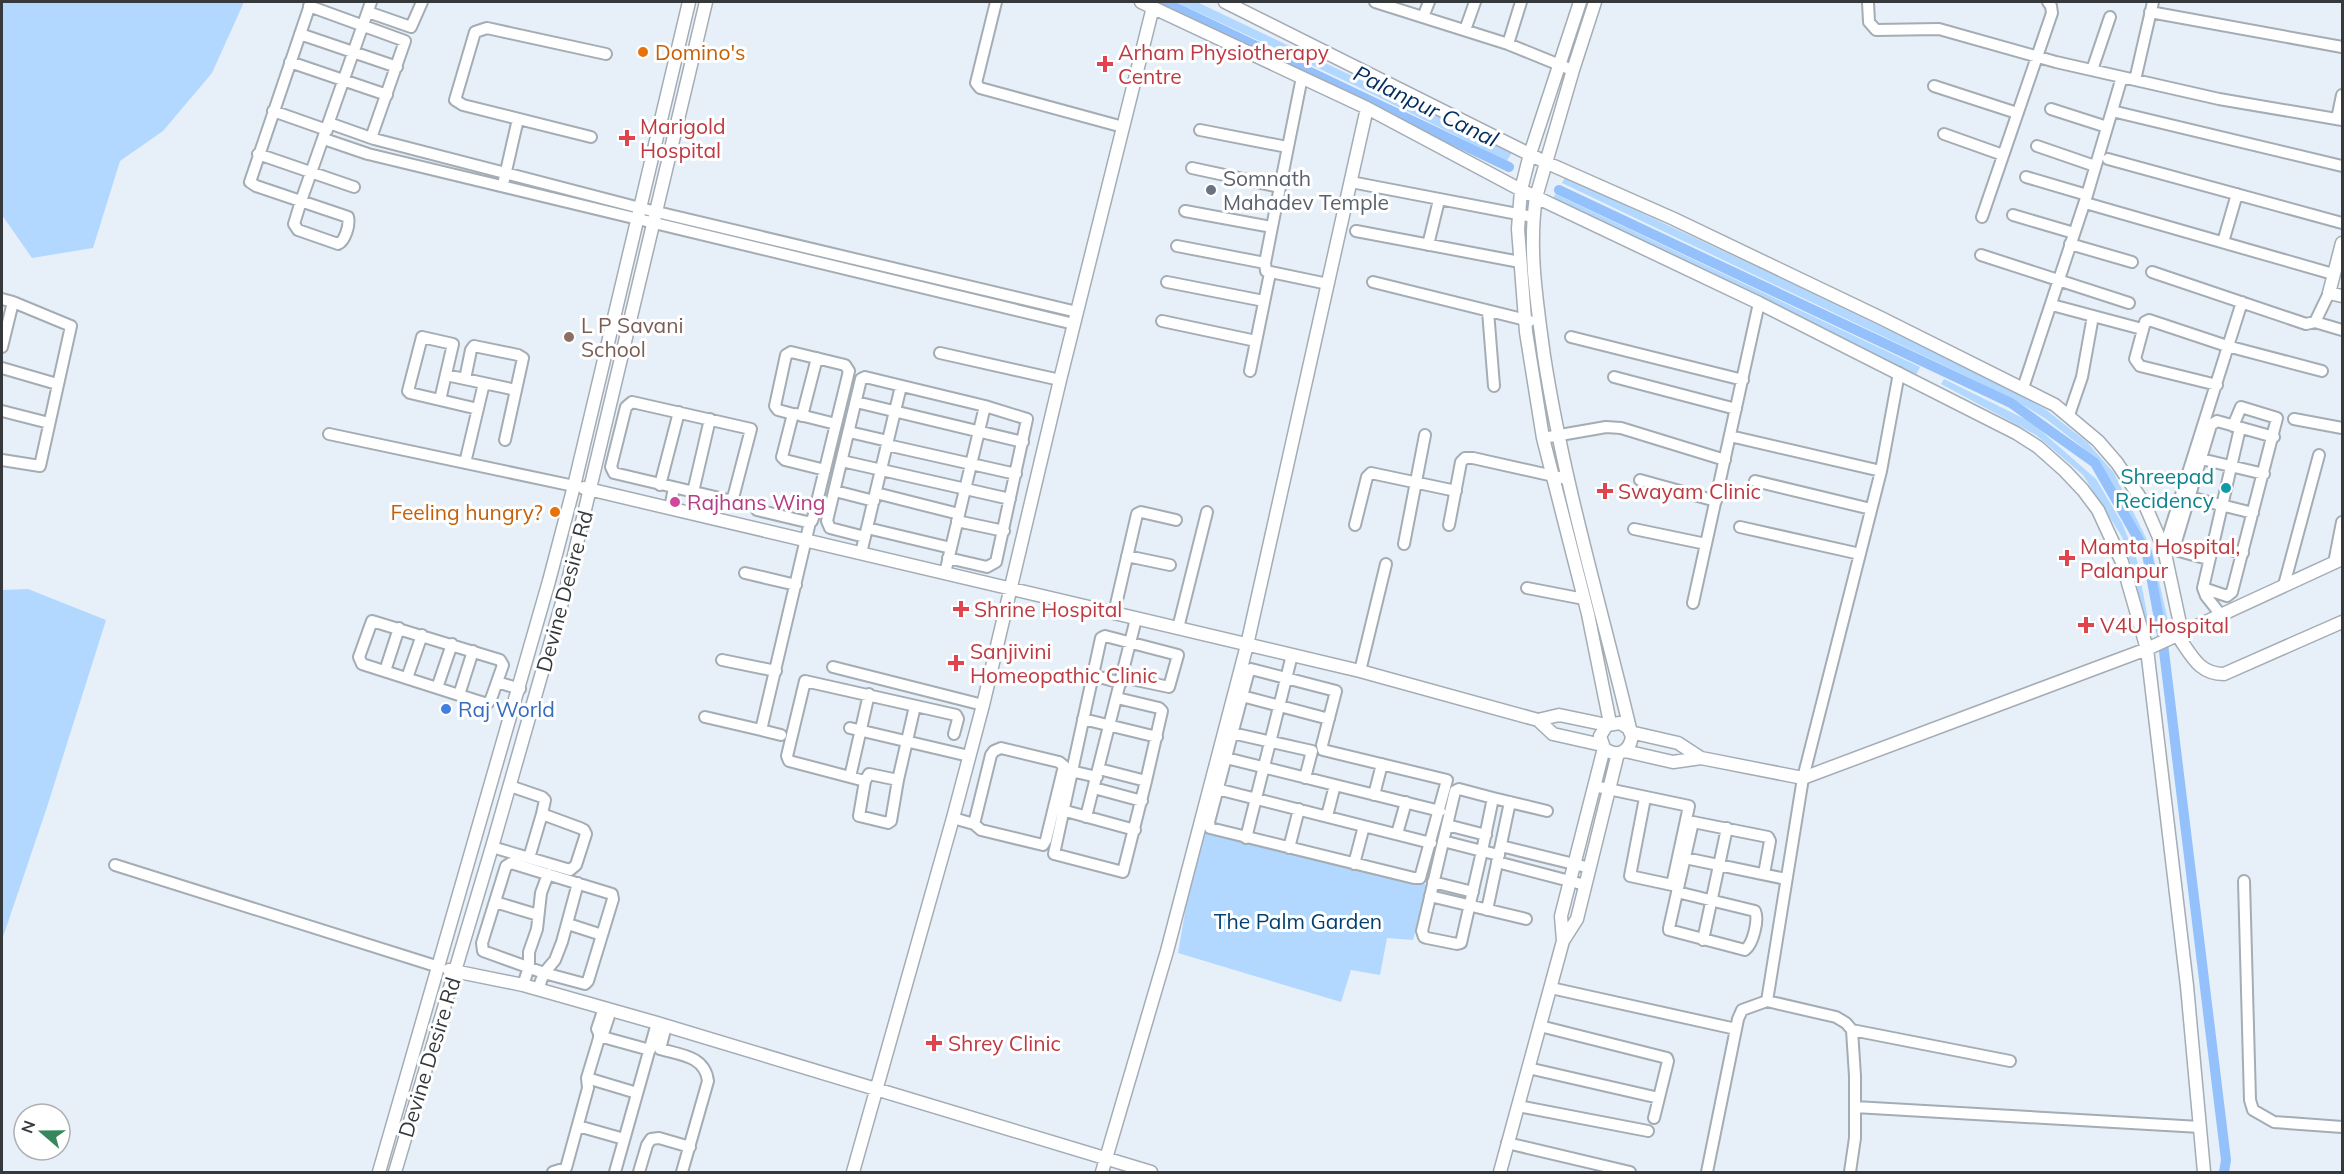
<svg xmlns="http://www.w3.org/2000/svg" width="2344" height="1174" font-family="Mulish,sans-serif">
<rect width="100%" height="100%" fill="#e7f0f9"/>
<path fill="#b2d8ff" d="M2,2H244L212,73L163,131L120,161L93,248L32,258L2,215Z
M1176,2H1197L1512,152L1507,161L1356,86Z
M1565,177L1802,288L2001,385L2045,409L2087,442L2114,473L2152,550L2170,630L2165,632L2149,551L2101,466L2082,447L2046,419L2013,399L1968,377L1562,183Z
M1555,194L1920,367L1916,375L1553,200Z
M1944,379L2031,422L2096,479L2122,523L2137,560L2149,625L2144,626L2136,582L2122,537L2083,475L2036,435L1941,384Z
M28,589L106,620L47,807L2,940V590Z
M1199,831L1428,885L1413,940L1387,938L1380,975L1351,970L1341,1002L1178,953Z"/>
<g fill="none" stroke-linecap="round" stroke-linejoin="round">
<path stroke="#94c1fb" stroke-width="10" d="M1164,2L1509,167
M1559,190L2011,403L2095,463L2147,554L2162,635L2226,1160L2224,1172"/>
<g stroke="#a4acb4" stroke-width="14">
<path id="minor" d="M311,2L250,182L256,186L348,217C350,225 345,241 338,244L298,230L294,224L301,201L371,2
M996,2L976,83L980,88L1123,127
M1375,2L1508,44L1567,68
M1868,2L1869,22L1876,30L1939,29L2056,62L2219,99L2342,120
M309,6L405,41L371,138
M368,12L411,27L422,2
M2150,12L2342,47
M1423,17L1429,2
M1465,30L1475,2
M300,34L397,67
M1508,44L1521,2
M290,62L387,95
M2092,70L2110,17
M2135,80L2153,2
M1934,86L2017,113
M2051,109L2107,127
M273,111L327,130
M2112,111L2342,166
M2337,119L2342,95
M329,123L374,139L640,208L1077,312
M1200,130L1287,147
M1944,134L2003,155
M591,137L463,105L455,100L475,32L487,28L606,54
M324,139L368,154L1074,324
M2037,146L2095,166
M258,154L354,187
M2108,159L2342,223
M1192,168L1280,187L1302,77
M2026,177L2087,195
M504,180L518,119
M1351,182L1533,217
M2089,204L2333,274
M1185,211L1272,227L1265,263L1266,271L1328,284
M2013,215L2074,233
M1982,217L2052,13L2051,6L2048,2
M1272,227L1280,187
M1356,231L1520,262
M2223,242L2237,194
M2070,244L2132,262
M1428,245L1439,200
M1177,246L1265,263
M1981,255L2129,303
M2152,272L2306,324L2315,322L2329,293
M1167,282L1264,301
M1373,282L1530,321
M2,299L13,302L2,347
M2052,305L2142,329
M1488,311L1494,386
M1162,321L1256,341
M2315,322L2342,330
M1571,337L1743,380
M940,353L1060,380
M2,368L57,384
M1250,371L1270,273
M446,375L516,390
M1614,377L1736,409
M465,379L471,350L474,346L518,355L523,358L505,440
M2217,385L2140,366L2135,359L2145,322L2149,320L2227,346L2322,371
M2023,388L2087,195L2122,77
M440,400L453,344L422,337L408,391L410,393L478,409
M632,402L751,429L733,498L728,500L614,473L611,467L626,407Z
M856,402L1023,442
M2,411L49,423
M796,414L836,424
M2069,415L2082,377L2093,316
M802,416L817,358
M2294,419L2342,428
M849,432L888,441
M329,434L574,486
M1730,436L1881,471
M1543,438L1606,427L1621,428L1725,460
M887,445L1016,474
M2201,459L2264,474
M2,460L40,466L71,326L13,302
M842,461L1010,499
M465,463L484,383
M1640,480L1716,501
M1755,481L1871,509
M660,485L679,412
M835,491L874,501
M693,492L710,419
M876,493L959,514
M2189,497L2253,513
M670,508L674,488
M757,510L807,522L812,521L813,518L849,371L845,365L791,352L786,355L775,406L778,410L793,414L782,457L785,460L825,470
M957,521L1004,531
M1355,525L1367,477L1371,473L1456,491
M1449,525L1461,462L1465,458H1473L1567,479
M1740,527L1860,554
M867,528L951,548
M1634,529L1706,544
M865,537L830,528L827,521L861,379L865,377L985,406L1027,419L996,562L987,567L948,558
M1404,544L1425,435
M2211,546L2243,553
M2164,549L2242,302
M861,553L901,386
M1127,556L1170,565
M2208,559L2179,551L2175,545L2211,425L2217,421L2274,437
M2334,563L2342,522
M745,573L796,585
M945,573L985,406
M2284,585L2319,455
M1527,588L1584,599
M2203,588L2227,596L2232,592L2277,418L2241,407L2233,426
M1693,603L1759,303
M1114,613L1137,514L1141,512L1176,520
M2221,615L2206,596L2203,588L2240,428
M372,621L500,660L503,665L491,699L488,703H484L362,664L359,657Z
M1178,628L1207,512
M722,660L776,671
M833,667L983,705
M1251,669L1336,691L1322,745L1323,750L1447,780L1420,878H1414L1210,828L1209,822L1248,674Z
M385,671L399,628
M1360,671L1386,564
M1092,675L1121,683
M1122,677L1169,687L1178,655L1105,636L1101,638L1054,854L1123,872L1146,781
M407,678L422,635
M497,682L520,689
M437,688L452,644
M459,695L473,651
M1242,696L1329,719
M705,717L761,730L810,522
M1083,719L1157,737
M850,728L969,756
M761,730L781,735
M1232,733L1312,751L1305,778
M1001,748L1059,762L1064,766L1046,840L1043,845L981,830L974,824L991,755L994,751Z
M1226,758L1335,785L1327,816
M1099,769L1146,781L1162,711L1159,708L1117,698
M1071,771L1097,777
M850,777L869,694
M898,780L891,821L888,823L859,816L865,781L789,761L787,756L805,681L956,715L958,719L954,734
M865,781L869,774L898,780L915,706
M1335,785L1440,811
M1594,786L1689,806L1672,885L1630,876L1645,798
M1094,788L1142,801
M1213,788L1431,843
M1374,795L1382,764
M1493,798L1547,811
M1062,810L1135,830
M1086,817L1136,619
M953,818L974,824
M1447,825L1486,835
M1397,834L1406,802
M1246,838L1292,655
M1443,841L1482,851L1493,798L1459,789L1455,791L1422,931L1424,937L1427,938L1457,944L1461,943L1482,851L1499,855
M1501,846L1590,868
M492,847L570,870L576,865L586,834L584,830L580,828L542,814L545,800L542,797L510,786
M1289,848L1299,809
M529,858L542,814
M1685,858L1786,879
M1497,862L1585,885
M511,863L612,894L613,899L588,981L585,984L544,973L483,951L482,943L506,866Z
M1354,864L1364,826
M115,865L439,967
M2244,881L2250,1100L2253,1110L2274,1122L2342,1127
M1433,882L1473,892
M1677,892L1755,911C1759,920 1753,944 1745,950L1669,930V928L1693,822L1768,837L1770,841L1764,874
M1430,896L1526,919
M495,902L538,915
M1487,910L1510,802
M568,924L602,935
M1703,940L1727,828
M523,985L529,967V952L537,929L541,893L548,874
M1551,988L1736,1029
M538,989L544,973L555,960L562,942L578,883
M604,1008L597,1029L600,1035L604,1031L611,1010
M666,1026L660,1049C681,1055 705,1056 708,1081L682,1172
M1540,1026L1667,1058L1668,1061L1654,1118
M1852,1030L2010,1061
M599,1036L650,1050
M1528,1068L1659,1098
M587,1078L637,1093
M1518,1106L1648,1131
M1855,1107L2200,1127
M578,1126L624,1139
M1507,1143L1630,1172
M553,1172L566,1168L588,1088L587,1078L600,1035
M615,1172L657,1023
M639,1172L647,1145L651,1139L659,1138L690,1147
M1707,1172L1738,1019L1742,1010L1767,1001
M1850,1172L1855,1138V1076L1852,1030L1846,1023L1836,1017L1767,1001L1803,778L1881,471L1899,373"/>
</g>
<g stroke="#a4acb4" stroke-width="15">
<path id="tertiary" d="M1141,2L1367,108L1521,190L1759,303L2016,433L2038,447L2065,471L2083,490L2098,510L2122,562L2147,649L2187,986L2204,1172
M1225,2L1545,162L1674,219L1881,318L2055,405L2098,441L2117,463L2145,505L2164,549L2182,633
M1580,2L1530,154L1521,190L1518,229L1526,332L1543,438L1588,614L1610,723
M1595,2L1573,70L1536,197C1528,250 1537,303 1544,356C1564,485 1602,610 1632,737C1629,753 1616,758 1604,748L1600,736L1607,725L1620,723L1628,728
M2342,243L2329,293L2342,296
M584,488L1360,671L1538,720L1553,734L1602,745
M2177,635C2191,654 2198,674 2224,674L2342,622
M1538,720L1559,715L1607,725
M1630,732L1678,743L1701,758
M1625,751L1673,762L1701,758L1803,778L2147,649L2342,559
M1563,941L1577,919L1618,753
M449,970L523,985L657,1023L1151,1172
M379,1172L549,581L574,486L689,2
M395,1172L492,847L567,585L706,2
M853,1172L953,818L983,705L1060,380L1153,7
M1102,1172L1167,951L1247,645L1367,108
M1500,1172L1563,941L1561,916L1604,748"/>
</g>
<use href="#minor" stroke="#fff" stroke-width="10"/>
<use href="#tertiary" stroke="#fff" stroke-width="12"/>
</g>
<g fill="#e8710a" stroke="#fff" stroke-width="2">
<circle cx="643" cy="52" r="6"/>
<circle cx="555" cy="512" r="6"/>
</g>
<g fill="#e0444e" stroke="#fff" stroke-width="2">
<path d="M1102 55h6v6h6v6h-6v6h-6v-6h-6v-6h6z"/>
<path d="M624 129h6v6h6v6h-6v6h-6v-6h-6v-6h6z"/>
<path d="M1602 482h6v6h6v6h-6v6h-6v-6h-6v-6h6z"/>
<path d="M2064 549h6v6h6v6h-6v6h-6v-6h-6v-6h6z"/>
<path d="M958 600h6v6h6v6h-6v6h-6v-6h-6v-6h6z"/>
<path d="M2083 616h6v6h6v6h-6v6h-6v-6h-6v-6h6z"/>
<path d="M953 654h6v6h6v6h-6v6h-6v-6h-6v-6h6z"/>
<path d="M931 1034h6v6h6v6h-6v6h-6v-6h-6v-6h6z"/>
</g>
<circle fill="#6b7280" stroke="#fff" stroke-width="2" cx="1211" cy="190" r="6"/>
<circle fill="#8d6e63" stroke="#fff" stroke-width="2" cx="569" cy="337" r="6"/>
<circle fill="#0f9aa8" stroke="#fff" stroke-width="2" cx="2226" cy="488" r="6"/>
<circle fill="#d1479c" stroke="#fff" stroke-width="2" cx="675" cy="502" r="6"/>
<circle fill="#3f7fe0" stroke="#fff" stroke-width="2" cx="446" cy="709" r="6"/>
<g text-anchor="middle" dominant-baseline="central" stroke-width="6" stroke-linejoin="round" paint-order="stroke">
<g font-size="21" fill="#c56008" stroke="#fff" text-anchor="start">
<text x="655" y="52">Domino's</text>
<text x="543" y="512" text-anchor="end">Feeling hungry?</text>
</g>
<g font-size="21" fill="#be3a42" stroke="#fff" text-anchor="start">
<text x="1118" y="52">Arham Physiotherapy<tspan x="1118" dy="24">Centre</tspan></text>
<text x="640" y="126">Marigold<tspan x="640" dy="24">Hospital</tspan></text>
<text x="1618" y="491">Swayam Clinic</text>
<text x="2080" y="546">Mamta Hospital,<tspan x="2080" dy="24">Palanpur</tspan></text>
<text x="974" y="609">Shrine Hospital</text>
<text x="2100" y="625">V4U Hospital</text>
<text x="970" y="651">Sanjivini<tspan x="970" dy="24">Homeopathic Clinic</tspan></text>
<text x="948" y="1043">Shrey Clinic</text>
</g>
<g font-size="21" fill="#5b616d" stroke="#fff" text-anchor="start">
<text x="1223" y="178">Somnath<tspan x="1223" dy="24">Mahadev Temple</tspan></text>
</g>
<g font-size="21" fill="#785e54" stroke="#fff" text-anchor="start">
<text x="581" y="325">L P Savani<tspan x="581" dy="24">School</tspan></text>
</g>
<g font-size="21" fill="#0d838f" stroke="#fff" text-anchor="end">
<text x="2214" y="476">Shreepad<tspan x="2214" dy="24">Recidency</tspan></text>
</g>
<g font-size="21" fill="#b23c85" stroke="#fff" text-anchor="start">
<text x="687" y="502">Rajhans Wing</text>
</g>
<g font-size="21" fill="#35393c" stroke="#fff">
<text transform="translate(564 591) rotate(-75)">Devine Desire Rd</text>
<text transform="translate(429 1057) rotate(-73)">Devine Desire Rd</text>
</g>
<g font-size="21" fill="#366cbe" stroke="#fff" text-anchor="start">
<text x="458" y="709">Raj World</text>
</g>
<g font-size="21" fill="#004171" stroke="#fff">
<text x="1298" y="921">The Palm Garden</text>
</g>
<g font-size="22" font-style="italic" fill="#002d5f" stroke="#fff">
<text transform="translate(1426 106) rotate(26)">Palanpur Canal</text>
</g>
</g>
<rect width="2344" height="1174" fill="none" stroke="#35393c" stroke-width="6"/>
<g transform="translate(42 1132) rotate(290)"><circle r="28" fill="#ffffff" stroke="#aeb0b1" stroke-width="1.5"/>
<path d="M0-4.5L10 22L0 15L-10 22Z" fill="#34885a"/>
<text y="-9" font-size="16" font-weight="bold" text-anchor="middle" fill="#35393c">N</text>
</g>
</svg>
